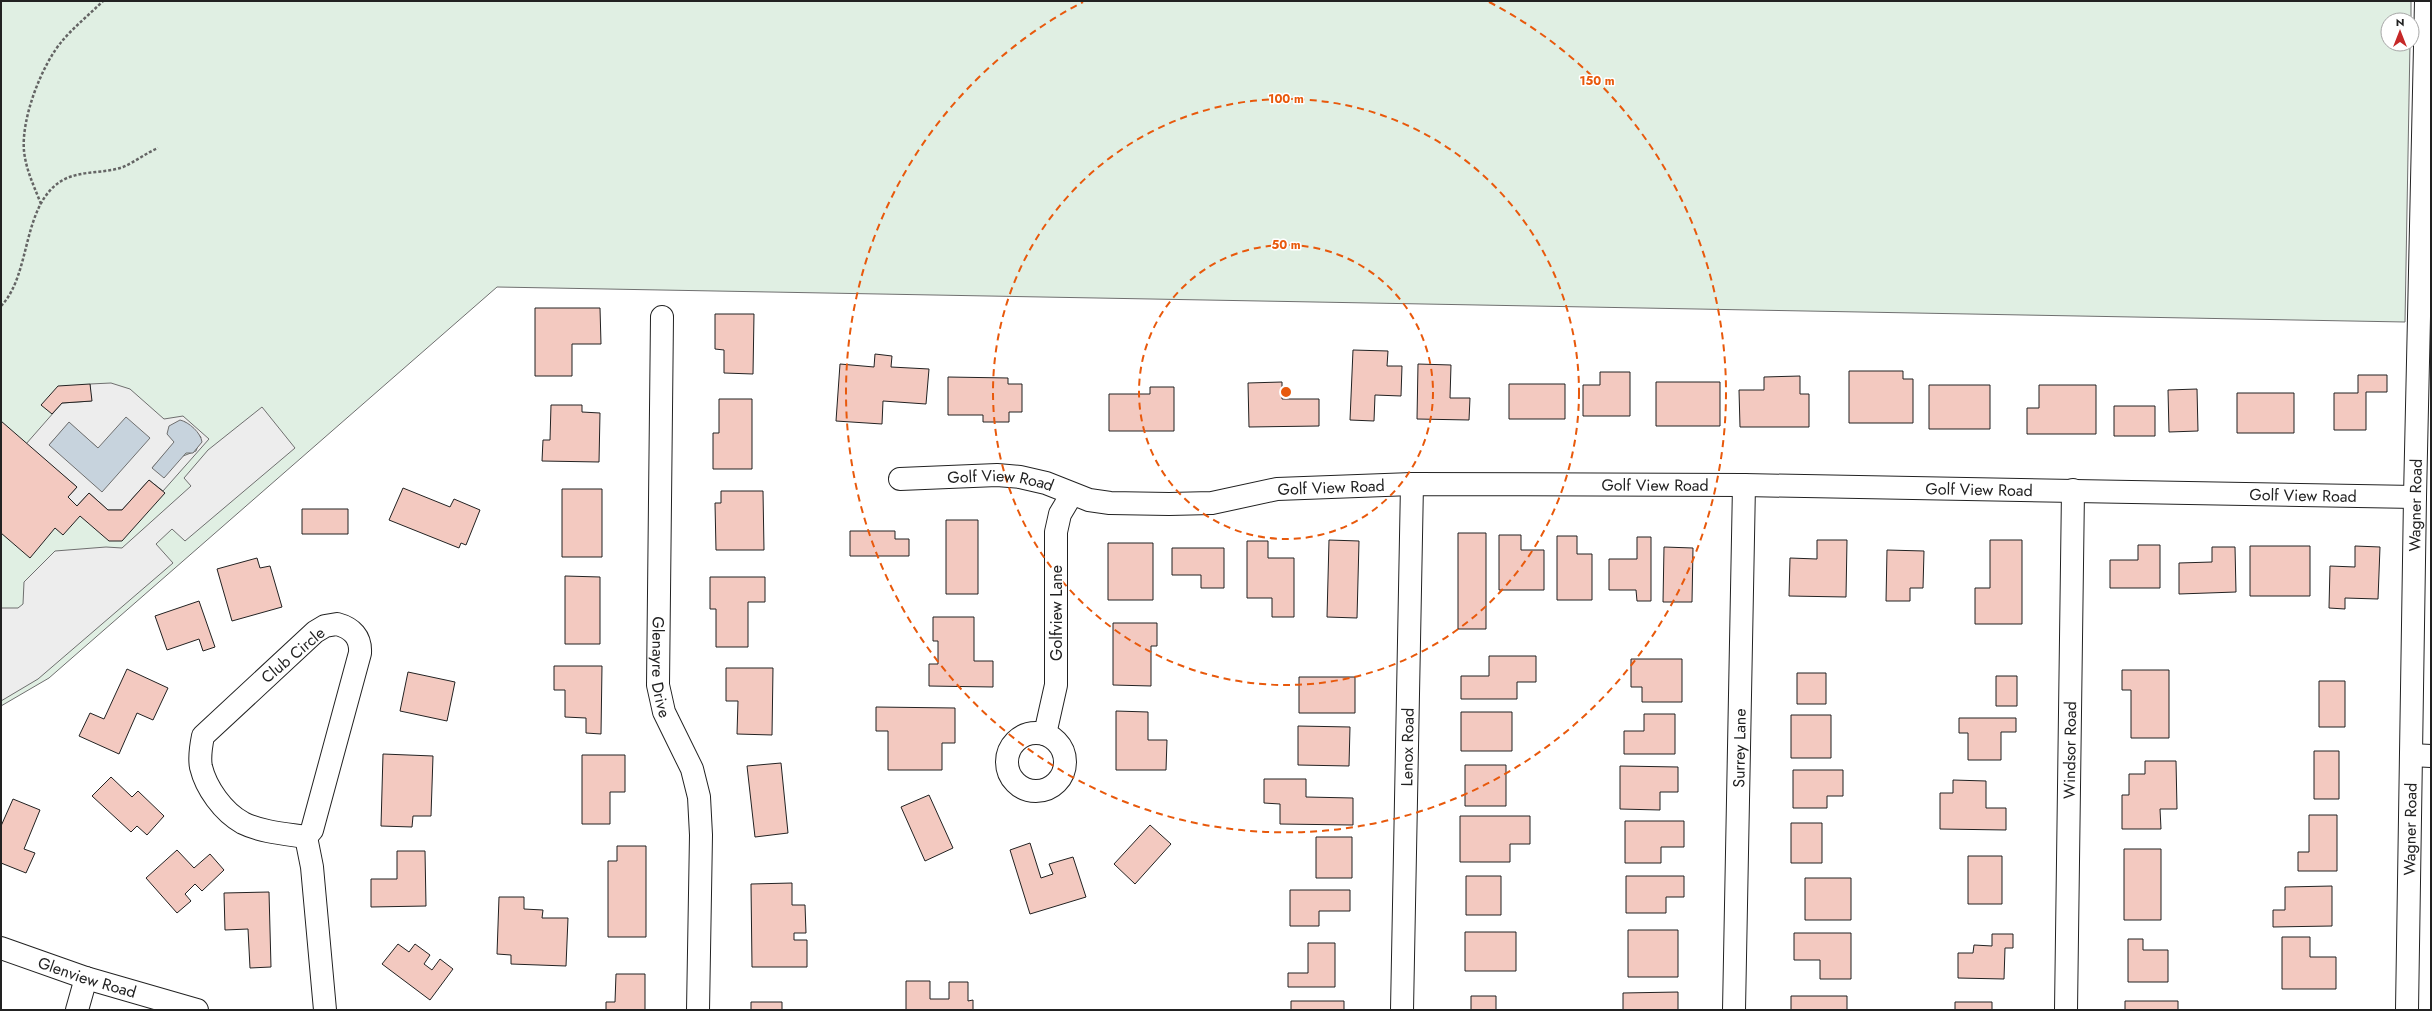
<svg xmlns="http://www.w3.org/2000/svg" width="2432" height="1011" font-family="Jost,sans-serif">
<rect width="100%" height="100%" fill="#fff"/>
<path fill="#e0efe3" stroke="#6f6f6f" d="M1,1H2411V20H2388V44H2410L2405,322L497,287L49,678L1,706Z"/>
<path fill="#ededed" stroke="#6f6f6f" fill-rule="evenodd" d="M111,383L130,389L164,419L183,416L209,439L163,491L149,480L122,510H108L89,493L77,506L68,497L77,487L26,444L62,403L91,401L90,384ZM184,421L201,437L196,451L152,468L175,442ZM69,423L98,448L49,445Z
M262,407L295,448L185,541L172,529L156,544L173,563L38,679L1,701V608H18L23,604L24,582L55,551L106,547L122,548L191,486L184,478L208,450Z"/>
<path fill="#c7d3dd" stroke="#6f6f6f" d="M126,417L150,438L102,492L49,445L69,422L98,448Z
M180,420C189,422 201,433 202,442L193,453H186L164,478L152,468L174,442L167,434L169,426Z"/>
<path fill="#f3c9c0" stroke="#222" d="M535,308H600L601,344H572V376H535Z
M715,314H754L753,374L724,373V350L715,349Z
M1353,350L1388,351L1387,366H1402L1401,396L1375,395L1374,421L1350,420Z
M875,354L892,356L891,367L929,369L926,404L883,401L882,424L836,421L840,364L874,367Z
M1418,364L1451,365L1450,398H1470L1469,420L1417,419Z
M1849,371H1903V379H1913V423H1849Z
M1600,372H1630V416H1583V385H1600Z
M2358,375H2387V392H2366V430H2334V393H2358Z
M1800,376V394H1809V427H1740L1739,390H1764V377Z
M948,377L1008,378V384H1022V412H1009V422H983V415H948Z
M1282,382V399H1319V426L1249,427L1248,383Z
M1656,382H1720V426H1656Z
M90,384L92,401L62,403L52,414L41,405L58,386Z
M1509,384H1565V419H1509Z
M1929,385H1990V429H1929Z
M2039,385H2096V434H2027V408H2039Z
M1150,387H1174V431H1109V394H1150Z
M2197,389L2198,431L2169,432L2168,390Z
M2237,393H2294V433H2237Z
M719,399H752V469H713V433H719Z
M551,405H582V412L600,413L599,462L542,461L543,440H550Z
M2114,406H2155V436H2114Z
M1,421L77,487L68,497L77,506L89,493L108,510H122L149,480L165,493L122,541H109L80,516L63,535L55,528L30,558L1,533Z
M403,488L450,507L454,499L480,510L466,545L461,543L459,548L389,520Z
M562,489H602V557H562Z
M721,491H763L764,550H716L715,503H721Z
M302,509H348V534H302Z
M946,520H978V594H946Z
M850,531H895V539H909V556H850Z
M1458,533H1486V629H1458Z
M1499,535H1521V550H1544V590H1499Z
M1557,536H1577V554H1592V600H1557Z
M1637,537H1651V601H1637L1636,590H1609V559H1637Z
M1329,540L1359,541L1357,618L1327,617Z
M1817,540H1847L1846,597L1789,596L1790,558L1817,559Z
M1990,540H2022V624H1975V588H1990Z
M1247,541H1268V558H1294V617H1272V598H1247Z
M1108,543H1153V600H1108Z
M2138,545H2160V588H2110V560H2138Z
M2250,546H2310V596H2250Z
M2355,546L2380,547L2378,599L2345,598V609L2329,608L2330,566L2355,567Z
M1664,547L1693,548L1692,602H1663Z
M2212,547H2235L2236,592L2179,594V563L2212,562Z
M1172,548H1224V588H1201V575H1172Z
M1887,550L1924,551L1923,588H1910V601H1886Z
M257,558L260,568L270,566L282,607L232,621L217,569Z
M565,576L600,577V644H565Z
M710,577H765V602H748V647H716V609H710Z
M199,601L215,647L203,651L199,639L167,650L155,616Z
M933,617H974V661H993V687L929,686V664H938V641H933Z
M1113,623H1157V646H1151V686L1113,685Z
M1489,656H1536V682H1517V699H1461V676H1489Z
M1631,659H1682V702H1642V687H1631Z
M554,666H602L601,734L586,733V718L565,717V690H554Z
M726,668H773L772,735L737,734L738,701H726Z
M127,669L168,688L153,720L137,713L119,754L79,736L90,713L104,719Z
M2122,670H2169V738H2131V690H2122Z
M408,672L455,682L447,721L400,711Z
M1797,673H1826V704H1797Z
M1996,676H2017V706H1996Z
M1299,677H1355V713H1299Z
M2319,681H2345V727H2319Z
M876,707L955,708V743H942V770H888V731H876Z
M1116,711L1148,712V740H1167L1166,770H1116Z
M1461,712H1512V751H1461Z
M1644,714H1675V754H1624V731H1644Z
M1791,715H1831V758H1791Z
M1959,718H2016V732H2001V760H1968V733H1959Z
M1298,726L1350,727L1349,766L1298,765Z
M2314,751H2339V799H2314Z
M383,754L433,756L431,816H413L412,827L381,826Z
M582,755H625V792H610V824H582Z
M2145,761H2176L2177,809H2160L2161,829H2122V795H2129V774H2145Z
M781,763L788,833L755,837L747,766Z
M1465,765H1506V806H1465Z
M1620,766L1678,767V792H1660V810L1620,809Z
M1793,770H1843V796H1827V808H1793Z
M111,777L132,797L138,791L164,816L147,835L137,826L131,832L92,796Z
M1264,779H1306V797L1353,798V825L1280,824V804L1264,803Z
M1953,780L1986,781V808H2006V830L1940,829V793H1953Z
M929,795L953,848L925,861L901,807Z
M13,799L40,810L24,849L35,853L26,873L1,863V826Z
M2309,815H2337V871H2298V852H2309Z
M1460,816H1530V844H1510V862H1460Z
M1625,821H1684V847H1661V863H1625Z
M1791,823H1822V863H1791Z
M1150,825L1171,844L1135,884L1114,864Z
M1316,837H1352V878H1316Z
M1030,843L1041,878L1053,874L1049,864L1073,857L1086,897L1030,914L1010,850Z
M617,846H646V937H608V861H617Z
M2124,849H2161V920H2124Z
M177,850L194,868L210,854L224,870L202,891L195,884L185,894L191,901L177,913L146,878Z
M397,851H425L426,906L371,907V879H397Z
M1968,856H2002V904H1968Z
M1466,876H1501V915H1466Z
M1626,876H1684V897H1666V913H1626Z
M1805,878H1851V920H1805Z
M792,883V905H805L806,933H794V940H807V967H752L751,884Z
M2332,886V926L2273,927V910H2285V887Z
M1290,890H1350V911H1319V926H1290Z
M269,892L271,967L250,968L248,929L225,930L224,893Z
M499,897H524V909L543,910L542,918H568L566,966L511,964V955L497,954Z
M1628,930H1678V977H1628Z
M1465,932H1516V971H1465Z
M1794,933H1851V979H1820V960H1794Z
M1992,934H2013V948H2005L2004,979L1958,978V953H1973L1974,945L1992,946Z
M2282,937H2310V957H2336V989H2282Z
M2128,939H2143V950H2168V982H2128Z
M1308,943H1335V987H1288V973H1308Z
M398,944L409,952L415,944L430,955L424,964L432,970L440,959L453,969L430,1000L382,964Z
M616,974H645V1010H606V1002H615Z
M906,981H930V999H949V982H968V1001L973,1000V1010H906Z
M1678,992V1010H1623V993Z
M1471,996H1496V1010H1471Z
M1791,996H1847V1010H1791Z
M1291,1001H1344V1010H1291Z
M2125,1001H2178V1010H2125Z
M751,1002H782V1010H751Z
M1955,1002H1992V1010H1955Z"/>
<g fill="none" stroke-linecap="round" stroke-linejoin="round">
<g stroke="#222" stroke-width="24">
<g id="minor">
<path id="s1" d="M662,317L658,685L664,712L692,769L699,797L701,835L698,1010"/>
<path id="s2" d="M900,479L997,475L1020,477L1046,483L1089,500L1110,503L1169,504L1212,503L1277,489L1412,484L1744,485L2415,497"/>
<path d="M337,624C352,628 361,637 360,653L312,830L306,837C286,834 261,832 243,823C223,812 206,788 201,767C199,757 201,746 203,736L315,632L325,626Z"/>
<circle cx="1036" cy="762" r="29"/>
<path d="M1045,734L1056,685V532L1060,514L1072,494"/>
<path d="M2411,755L2431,756"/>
<path d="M306,837L312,867L325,1010"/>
<path d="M77,1010L86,978"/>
<path id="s3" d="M1402,1010L1412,484"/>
<path id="s4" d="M1734,1010L1744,485"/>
<path id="s5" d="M2066,1010L2073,490"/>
<path id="s6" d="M2407,1010L2415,497L2426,1"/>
</g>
</g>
<g stroke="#222" stroke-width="24">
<g id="major">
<path id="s7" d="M1,948L86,978L197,1010"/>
</g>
</g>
<path stroke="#646464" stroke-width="2.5" stroke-dasharray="3 2" stroke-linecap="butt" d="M41,204C34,186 26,170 24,151C21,118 42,64 63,40C75,26 90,14 103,1
M1,306C32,274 21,204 63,180C81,170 104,174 123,167C135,162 146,153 158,148"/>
<use href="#minor" stroke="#fff" stroke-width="22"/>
<use href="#major" stroke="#fff" stroke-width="22"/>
</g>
<g fill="none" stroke="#e8590c" stroke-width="2" stroke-dasharray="7 5">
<circle cx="1286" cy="392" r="147"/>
<circle cx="1286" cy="392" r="293"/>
<path d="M1489 2A440 440 0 1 1 1083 2"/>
</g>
<g text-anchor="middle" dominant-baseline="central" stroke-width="3" stroke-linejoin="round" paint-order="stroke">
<g font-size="16" fill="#222" stroke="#fff">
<text stroke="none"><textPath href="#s2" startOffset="101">Golf View Road</textPath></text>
<text stroke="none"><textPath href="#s2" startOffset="761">Golf View Road</textPath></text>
<text stroke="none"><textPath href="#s2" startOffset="437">Golf View Road</textPath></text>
<text stroke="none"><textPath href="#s2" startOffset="1085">Golf View Road</textPath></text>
<text stroke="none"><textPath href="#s2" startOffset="1409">Golf View Road</textPath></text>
<text stroke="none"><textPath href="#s6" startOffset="505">Wagner Road</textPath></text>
<text transform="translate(1056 613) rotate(-90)">Golfview Lane</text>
<text transform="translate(293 655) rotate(-40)">Club Circle</text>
<text stroke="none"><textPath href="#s1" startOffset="350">Glenayre Drive</textPath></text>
<text stroke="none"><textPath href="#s3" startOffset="263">Lenox Road</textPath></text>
<text stroke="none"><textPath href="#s4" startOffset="262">Surrey Lane</textPath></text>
<text stroke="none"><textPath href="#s5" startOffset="260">Windsor Road</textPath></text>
<text stroke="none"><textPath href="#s6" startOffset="181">Wagner Road</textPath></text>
<text stroke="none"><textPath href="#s7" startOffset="91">Glenview Road</textPath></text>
</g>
</g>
<circle cx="1286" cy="392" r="6" fill="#e8590c" stroke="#fff" stroke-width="2"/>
<g font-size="12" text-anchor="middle" font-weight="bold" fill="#e8590c" stroke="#fff" stroke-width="3" stroke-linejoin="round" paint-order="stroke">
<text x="1597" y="85">150 m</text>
<text x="1286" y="103">100 m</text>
<text x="1286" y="249">50 m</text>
</g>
<rect width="2432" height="1011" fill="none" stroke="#222222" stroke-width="4"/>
<g transform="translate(2400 32)"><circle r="19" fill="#ffffff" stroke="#a7a7a7"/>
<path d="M0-3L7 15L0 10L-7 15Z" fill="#c62828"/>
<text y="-6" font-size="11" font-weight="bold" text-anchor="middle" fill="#222222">N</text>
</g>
</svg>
